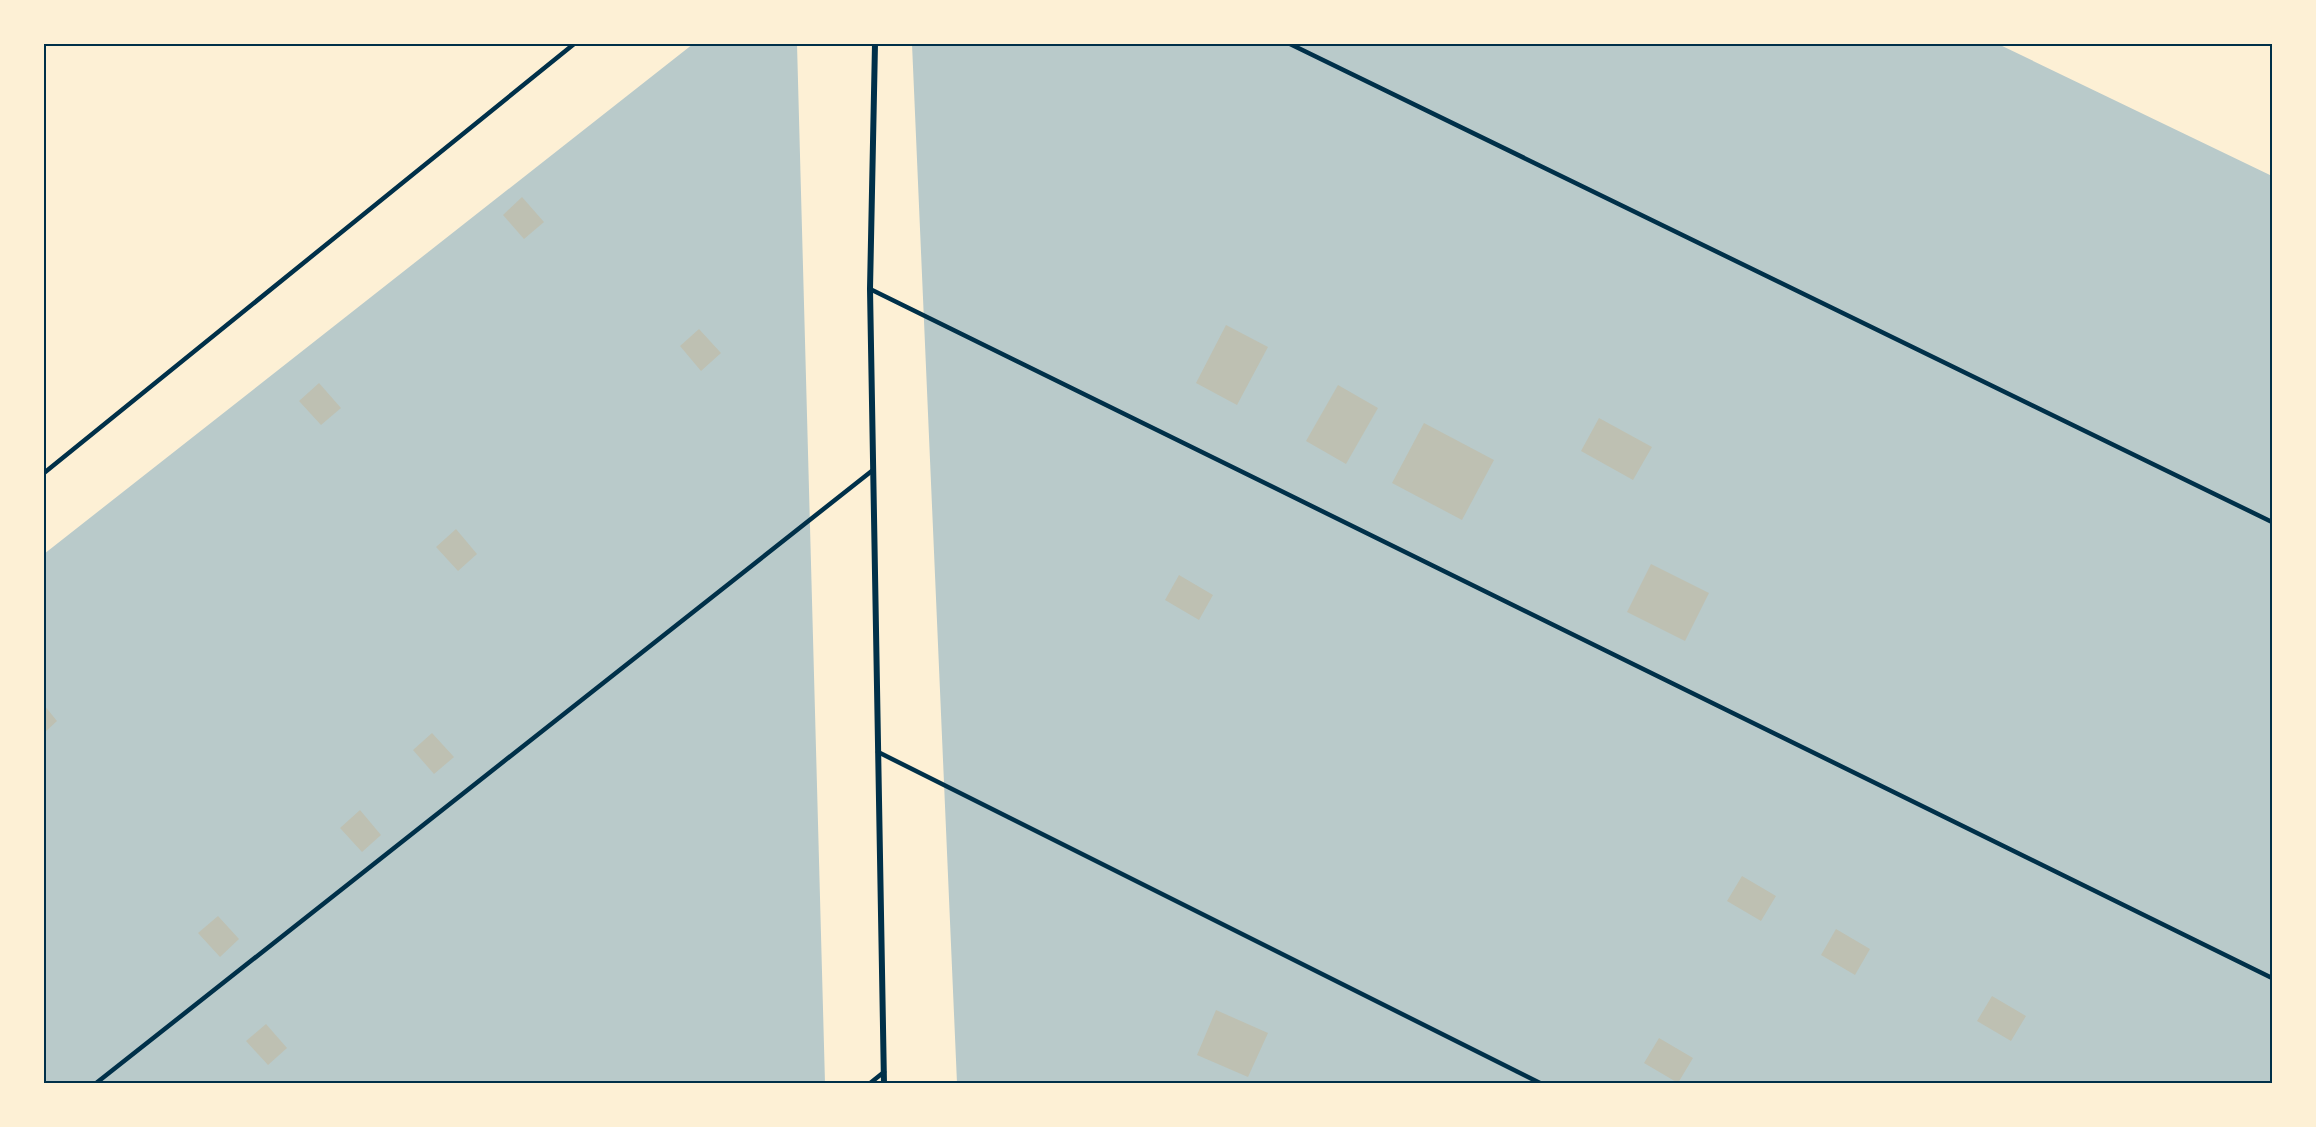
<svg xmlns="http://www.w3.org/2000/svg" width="2316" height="1127" font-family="Arial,sans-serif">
<rect width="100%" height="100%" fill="#fdf0d5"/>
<path fill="#b9caca" d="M693,44H797L825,1083L44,1084V554Z
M912,44H1998L2272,176V1083H957Z"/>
<path fill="#bec0b2" d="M522,197L544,222L524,239L503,215Z
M1226,325L1268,347L1237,405L1196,383Z
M699,329L721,353L701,371L680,346Z
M319,383L341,408L321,425L299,401Z
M1338,385L1378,408L1346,464L1306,441Z
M1599,418L1652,447L1633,480L1581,451Z
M1424,423L1494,460L1462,520L1392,483Z
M456,529L477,554L458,571L436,547Z
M1651,564L1709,593L1685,641L1627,612Z
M1179,575L1213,595L1199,620L1165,600Z
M44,705L57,721L44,733Z
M432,733L454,757L434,774L413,750Z
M360,810L381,835L362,852L340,828Z
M1742,876L1776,896L1761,921L1727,901Z
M218,916L239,939L220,957L198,933Z
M1836,929L1870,949L1855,975L1821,955Z
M1992,996L2026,1016L2011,1041L1977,1021Z
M1216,1010L1268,1033L1248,1077L1197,1055Z
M266,1024L287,1048L268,1065L246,1041Z
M1659,1038L1693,1058L1678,1083L1644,1063Z"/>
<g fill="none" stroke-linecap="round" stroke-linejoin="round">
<path stroke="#003049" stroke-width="4.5" d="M1290,44L2272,522
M870,289L2272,978
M44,473L574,44
M878,752L1542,1084
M95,1084L873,470
M869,1084L884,1072"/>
<path stroke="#003049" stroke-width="6" d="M875,44L870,289L884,1084"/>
</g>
<rect width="2316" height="1127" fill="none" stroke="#fdf0d5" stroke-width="90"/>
<rect x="45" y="45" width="2226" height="1037" fill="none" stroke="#003049" stroke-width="2"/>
</svg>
